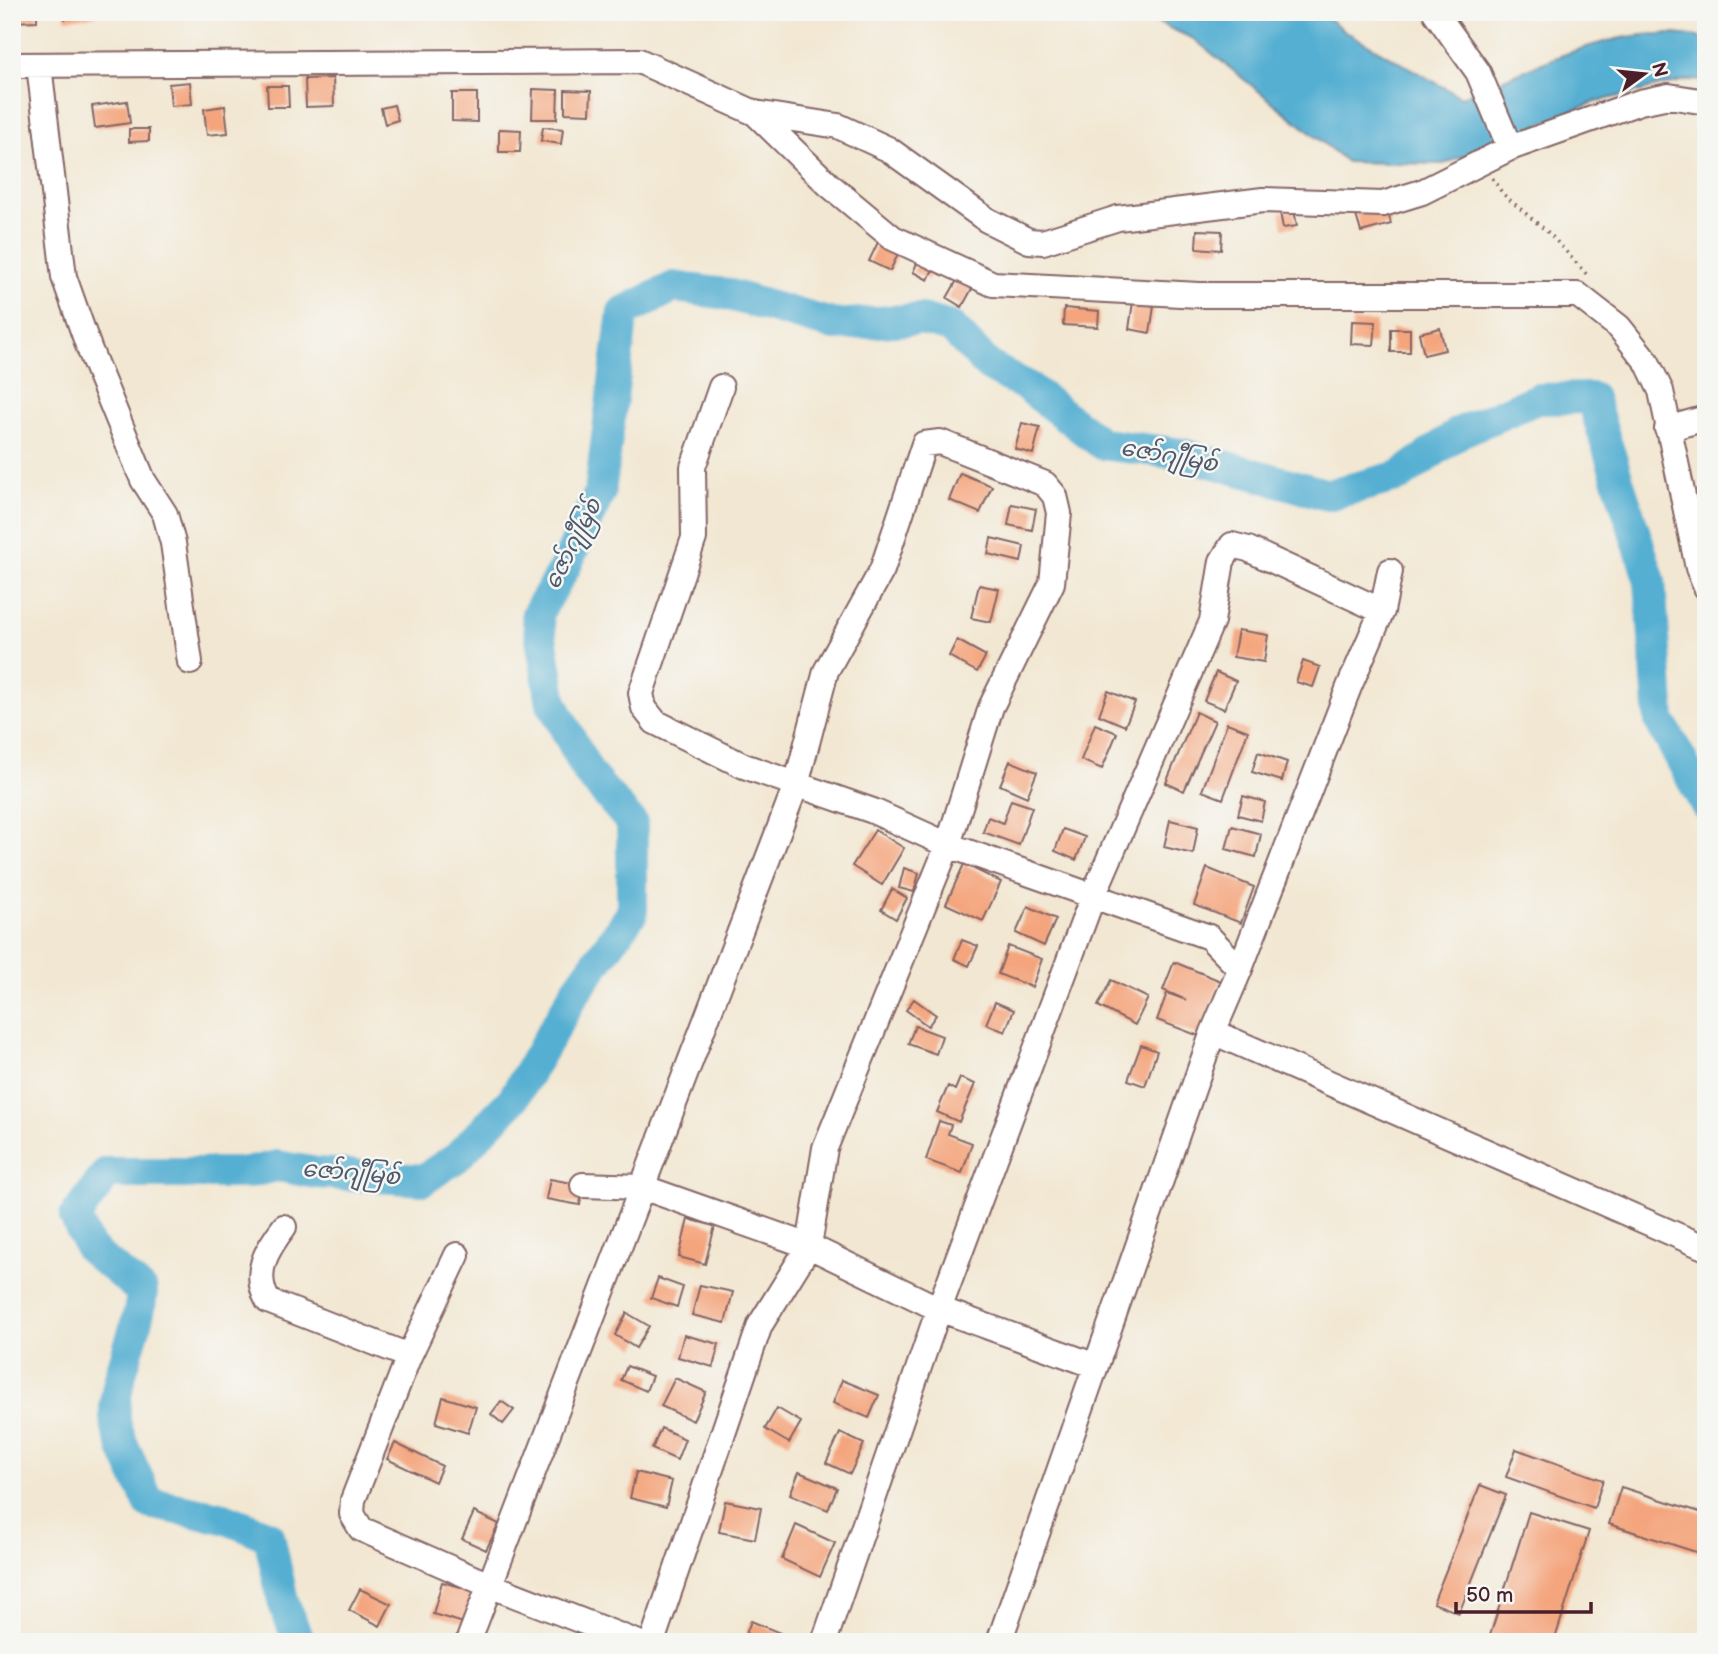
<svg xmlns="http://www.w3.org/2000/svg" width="1718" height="1654" font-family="'Balsamiq Sans','Noto Sans Myanmar',sans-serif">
<rect width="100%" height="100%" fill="#f6f6f2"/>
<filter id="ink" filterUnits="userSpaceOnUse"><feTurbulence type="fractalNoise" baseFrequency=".0143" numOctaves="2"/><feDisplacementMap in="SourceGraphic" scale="14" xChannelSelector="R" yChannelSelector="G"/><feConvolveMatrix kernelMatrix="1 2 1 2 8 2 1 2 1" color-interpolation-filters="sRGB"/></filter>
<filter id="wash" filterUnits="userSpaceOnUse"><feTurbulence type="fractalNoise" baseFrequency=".00686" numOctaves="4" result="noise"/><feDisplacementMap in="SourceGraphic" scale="28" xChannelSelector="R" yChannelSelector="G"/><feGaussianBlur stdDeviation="1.57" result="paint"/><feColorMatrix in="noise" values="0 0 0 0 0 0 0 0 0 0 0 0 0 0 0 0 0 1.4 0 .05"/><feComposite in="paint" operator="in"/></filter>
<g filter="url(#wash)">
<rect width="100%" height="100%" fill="#f2e7d2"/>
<path fill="#55afd2" stroke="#50677e" stroke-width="2" d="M1134,12H1320L1343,30L1461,97C1537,67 1622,18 1706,39V81L1686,80L1595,102L1444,164L1347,162L1194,39Z"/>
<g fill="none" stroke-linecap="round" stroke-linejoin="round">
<path stroke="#55afd2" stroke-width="32" d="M299,1642L283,1601L269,1536L224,1518L149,1503C142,1485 115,1435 115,1418C113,1375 139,1334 142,1291L90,1249L75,1217L107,1173H246L277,1166L317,1173L423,1180L457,1157L513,1099L576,991L632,913V823L589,774L552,703L537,614L565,567L600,492L623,312L674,287L726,294L835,325L921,319L951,327L989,366L1028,387L1102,444L1182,454L1328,495L1400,476L1460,432L1537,399L1592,398L1650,581L1660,721L1706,805"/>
</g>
<g id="blocks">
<path fill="#f4a57d" d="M12,12H37V21L12,22Z
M65,12H96V16L65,19Z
M333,78L334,106L306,107L305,79Z
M190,82L192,104L171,106L169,84Z
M267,86H288L289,107H268Z
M533,89L558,90L557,119H532Z
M565,90L591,91L590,114L565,113Z
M452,93H477V122L452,121Z
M127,101L130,123L95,128L92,106Z
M394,105L398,120L385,124L381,108Z
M225,106L228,133L207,135L204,109Z
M543,127L563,129L561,144L541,141Z
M129,129H149V141L129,142Z
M499,129L521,130L520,152H499Z
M1386,204L1391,224L1361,232L1355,212Z
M1294,210L1297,226L1283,228L1280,212Z
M1197,230L1222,231L1221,250L1196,248Z
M878,242L899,252L890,271L869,261Z
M918,261L933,269L928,280L913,272Z
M959,277L974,285L962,307L947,298Z
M1133,302L1154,306L1150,333L1129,329Z
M1064,308L1099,311L1098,327L1063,325Z
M1352,321L1376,322L1374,345L1351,344Z
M1440,328L1445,350L1424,355L1419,333Z
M1391,329H1410V352H1391Z
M1022,423L1040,427L1033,454L1015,449Z
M960,473L992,486L980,513L949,500Z
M1012,504L1036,509L1032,530L1008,525Z
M991,538L1024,546L1021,562L988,554Z
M979,585L999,589L991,622L971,618Z
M1238,630L1268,635L1264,662L1233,657Z
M957,640L986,656L977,672L949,656Z
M1303,661L1320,667L1313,687L1296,682Z
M1216,672L1236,681L1224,709L1204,701Z
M1108,691L1135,702L1125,726L1099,715Z
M1196,712L1215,721L1184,791L1166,783Z
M1227,723L1248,731L1223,799L1202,791Z
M1095,724L1117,733L1102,769L1081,760Z
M1258,752L1287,762L1282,781L1252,772Z
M1010,761L1037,772L1027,797L1000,785Z
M1243,796L1265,802L1261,821L1238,815Z
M1011,800L1032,807L1019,845L983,832L988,817L1003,823Z
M1170,820L1198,827L1193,854L1164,847Z
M1232,826L1261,834L1256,857L1226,849Z
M1063,829L1085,837L1076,860L1055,851Z
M875,830L904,848L882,885L852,866Z
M964,864L1001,882L983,921L946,904Z
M904,868L919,873L914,892L899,888Z
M1207,868L1254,887L1241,923L1194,905Z
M892,889L907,898L896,919L881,910Z
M1028,906L1056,919L1044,946L1016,933Z
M962,940L978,946L969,966L954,959Z
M1008,946L1042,959L1032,987L998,974Z
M1174,962L1221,981L1199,1036L1157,1020L1167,993L1186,1000L1163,990Z
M1111,980L1148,998L1135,1025L1098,1006Z
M914,999L936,1015L928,1026L906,1010Z
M995,1002L1014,1010L1005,1032L986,1024Z
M915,1026L942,1036L936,1054L908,1044Z
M1141,1045L1157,1051L1145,1086L1128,1080Z
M960,1078L975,1084L959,1122L937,1112L948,1086L955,1090Z
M939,1121L951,1125L948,1134L972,1143L962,1173L926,1160Z
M550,1179L583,1185L580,1205L546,1199Z
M688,1219L715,1226L705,1264L679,1257Z
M658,1278L683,1287L677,1307L651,1298Z
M700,1285L733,1292L725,1323L692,1315Z
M627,1313L649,1326L636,1348L615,1335Z
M684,1335L719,1344L713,1367L678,1357Z
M627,1366L652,1376L646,1391L621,1380Z
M675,1378L706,1392L693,1421L661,1406Z
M842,1380L879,1395L869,1418L833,1403Z
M443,1397L476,1407L468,1433L436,1423Z
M501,1401L514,1410L503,1424L491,1414Z
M777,1408L801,1422L789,1443L765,1429Z
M661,1428L685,1439L677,1460L652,1449Z
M840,1433L864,1444L850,1474L826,1463Z
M395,1443L442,1466L435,1482L387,1459Z
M1516,1449L1603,1480L1594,1508L1506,1477Z
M636,1472L672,1481L666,1507L630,1498Z
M799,1472L837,1488L828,1510L790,1494Z
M1480,1485L1506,1495L1459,1613L1433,1603Z
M1621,1487L1706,1514V1541L1702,1554L1609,1524Z
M725,1501L761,1508L755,1539L719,1532Z
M474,1512L499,1524L486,1550L462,1539Z
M1529,1512L1589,1531L1554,1642H1488Z
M796,1525L835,1543L820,1577L782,1559Z
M442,1582L476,1591L467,1624L433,1614Z
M360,1589L391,1604L380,1626L349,1610Z
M751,1621L790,1637L788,1642H751L744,1639Z"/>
</g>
</g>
<g filter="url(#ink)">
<use href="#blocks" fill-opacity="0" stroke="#856565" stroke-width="2"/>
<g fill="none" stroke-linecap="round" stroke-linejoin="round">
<g stroke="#856565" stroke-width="28">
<path id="minor" d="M1435,12L1478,72L1510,148
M12,65L639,61L755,113L828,184L893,238L993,284L1199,295H1578L1619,327L1647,362L1661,391L1698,568L1706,587
M39,65L64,277L89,348L143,480L165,514L173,543L190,662
M755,113L838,126L888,149L987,220L1029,241L1043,242L1118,218L1263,200L1383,204L1422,192L1510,148L1640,102L1669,96L1706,102
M721,387L693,467L694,538L641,693L644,708L655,722L744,766L873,811L948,845L1209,937L1240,969L1213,1032L999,1642
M1667,429L1706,418
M1240,969L1349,687L1382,611L1390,571
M1213,1032L1706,1248
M583,1185L642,1187L809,1246L939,1309L1096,1366
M284,1227C267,1249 252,1273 268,1301L409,1356
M457,1255L409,1356L353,1500L352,1514L361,1529L489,1585L636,1642
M468,1642L796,785L826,671L882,570L924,444L940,442L1045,484L1055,496L1059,513L1052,583L991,707L948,845L825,1148L809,1246L760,1325L652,1642
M824,1642L939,1309L1093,896L1212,621L1222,561L1232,545L1248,549L1382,611"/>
</g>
<path stroke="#856565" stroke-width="3.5" stroke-dasharray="2 5" stroke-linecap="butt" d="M1492,178L1503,194L1550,234L1589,277"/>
<use href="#minor" stroke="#fff" stroke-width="24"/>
</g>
</g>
<g text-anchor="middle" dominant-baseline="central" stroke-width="5" stroke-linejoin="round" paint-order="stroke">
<g font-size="23" font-style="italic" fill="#4e596e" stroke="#f6f6f2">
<text transform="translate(1169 456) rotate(10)">ဇော်ဂျီမြစ်</text>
<text transform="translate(573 544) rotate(-63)">ဇော်ဂျီမြစ်</text>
<text transform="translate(351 1173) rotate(5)">ဇော်ဂျီမြစ်</text>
</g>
</g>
<rect width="1718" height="1654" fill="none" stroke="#f6f6f2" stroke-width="42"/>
<g transform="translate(1644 74) rotate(75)" stroke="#f6f6f2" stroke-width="5" paint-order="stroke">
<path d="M0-5L12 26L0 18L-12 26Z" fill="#4a1f2b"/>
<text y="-10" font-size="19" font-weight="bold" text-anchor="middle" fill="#4a1f2b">N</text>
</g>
<path d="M1456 1602v10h135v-10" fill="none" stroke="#4a1f2b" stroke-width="3.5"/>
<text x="1466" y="1602" font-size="21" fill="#4a1f2b" stroke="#f6f6f2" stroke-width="5" paint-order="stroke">50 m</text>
</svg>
